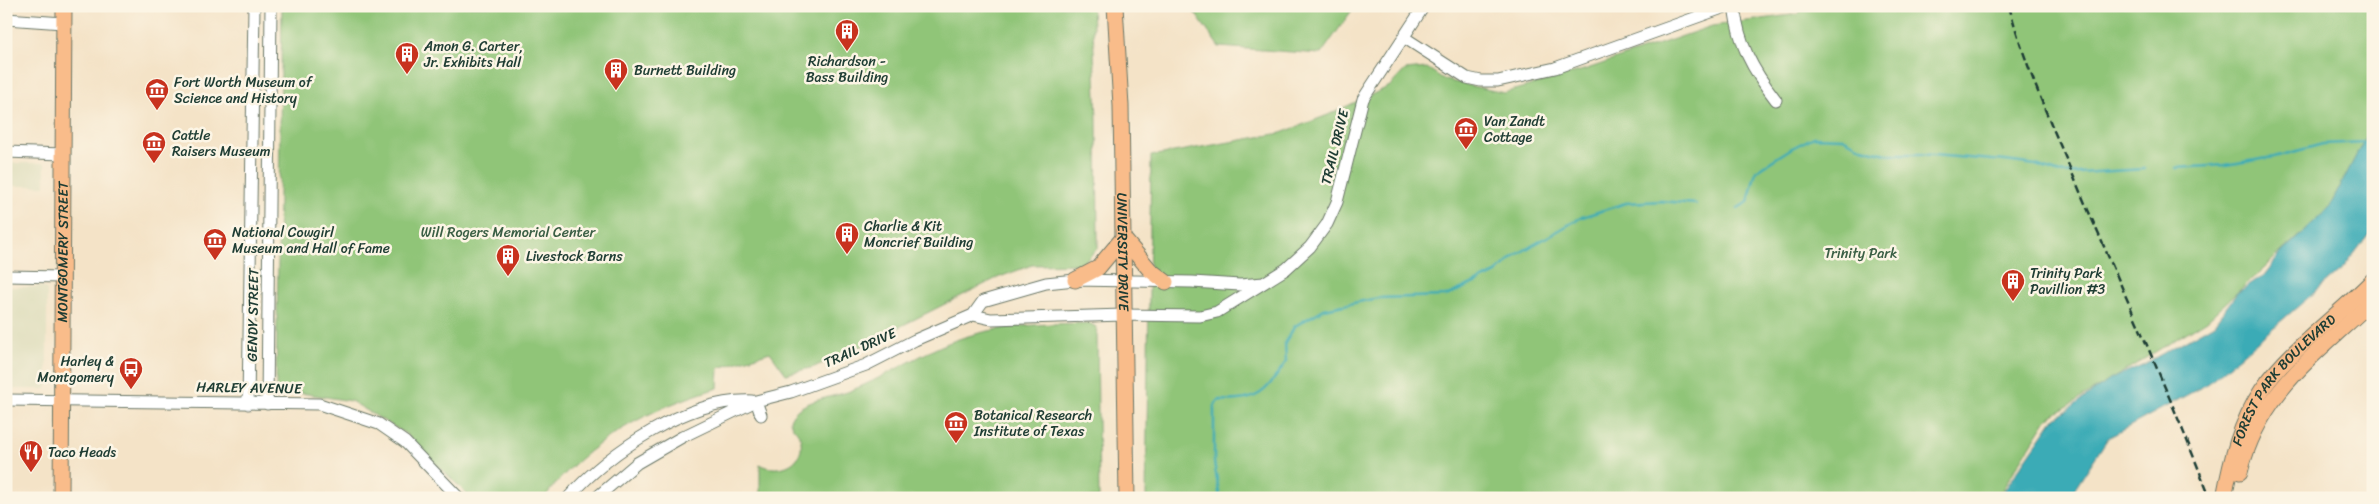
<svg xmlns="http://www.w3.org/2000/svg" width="2379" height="504" font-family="Sriracha,sans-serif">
<rect width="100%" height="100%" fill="#fcf5e5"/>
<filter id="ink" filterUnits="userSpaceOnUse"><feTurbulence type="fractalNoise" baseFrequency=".02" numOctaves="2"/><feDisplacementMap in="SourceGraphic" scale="10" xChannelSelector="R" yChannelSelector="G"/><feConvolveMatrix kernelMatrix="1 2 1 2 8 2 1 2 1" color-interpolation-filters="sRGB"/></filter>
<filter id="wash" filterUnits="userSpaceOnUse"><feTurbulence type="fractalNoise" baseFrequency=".0096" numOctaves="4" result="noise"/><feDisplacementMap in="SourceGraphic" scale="20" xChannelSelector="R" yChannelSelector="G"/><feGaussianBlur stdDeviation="1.12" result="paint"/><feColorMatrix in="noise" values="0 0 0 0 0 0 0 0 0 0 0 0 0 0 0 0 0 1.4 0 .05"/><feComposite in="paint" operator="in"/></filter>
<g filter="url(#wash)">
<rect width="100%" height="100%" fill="#f4e3c7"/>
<path fill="#deddbb" d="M6,163H45V186H6Z
M6,287H43L47,290V387L45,389H6Z"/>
<path fill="#90c578" stroke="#588156" d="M282,6H1092L1097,120L1098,248L1082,264L1032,265L997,278L861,346L814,367L786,374L770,352L719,368L718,388C650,408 587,441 544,498H471L406,434L351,401L276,389Z
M1190,6H1355L1321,54L1219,47Z
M1805,6H2373V123L2329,208L2207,320L2047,419L1997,498H1146L1151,156L1281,133L1328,115L1390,86L1405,70L1427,68L1445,80L1504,93L1587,69L1712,26L1798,14Z
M1089,323L1096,327L1097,334L1099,498H757L760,492V464C779,475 808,463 800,437C797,430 791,428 790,420C797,400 832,398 850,391C880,379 909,361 939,347C986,325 1038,324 1089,323Z"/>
<path fill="#3aabb6" stroke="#2c7475" d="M2373,123V229L2344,267L2209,383L2108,438L2069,498H1999L2052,421L2111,379L2146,363L2214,324L2237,293L2265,274L2282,252L2329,208Z"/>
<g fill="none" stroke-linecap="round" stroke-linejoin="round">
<path stroke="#3aabb6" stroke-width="2.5" d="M2176,168L2225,165L2274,157L2323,144L2365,142
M1738,208L1748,202L1756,171L1792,148L1814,137L1843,138L1862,148L1886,154H1920L2005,161L2036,165L2063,174L2145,169
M1220,498L1214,462V406L1219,400C1258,403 1265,393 1286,362L1285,342L1295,326L1324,309L1378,298L1446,296L1496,273L1516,255L1582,217L1626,203L1661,201L1696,204"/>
</g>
</g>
<g filter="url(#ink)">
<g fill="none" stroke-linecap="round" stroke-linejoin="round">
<g stroke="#6a7767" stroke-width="13">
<path id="minor" d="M1734,6C1739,45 1752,69 1776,100
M6,19L63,23
M1405,38L1467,78L1481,81H1498L1555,68L1728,6
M6,152L63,154
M6,276L63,277
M973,315L991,319L1123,315L1200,316L1217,312L1286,269L1310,247L1327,224L1337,202L1363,99L1424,6
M6,400L319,404L379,424L405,442L459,498
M756,401L761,415
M248,404L254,6
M267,404L271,6
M568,498C609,452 688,398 752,401
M596,498L637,463L682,437L756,401L791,392L866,365L915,340L973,315L983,301L1046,283L1075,280L1192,282L1240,285L1264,283"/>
</g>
<g stroke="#6a7767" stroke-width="17">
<g id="major">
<path id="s1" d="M1115,6L1121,106L1127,498"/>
<path d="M1123,238L1150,270L1166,282"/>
<path d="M1075,280L1098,268L1123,238"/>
<path d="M2240,472C2260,391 2317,354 2373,300"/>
<path id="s2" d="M61,498L64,6"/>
<path id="s3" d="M2224,498C2231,460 2240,423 2262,390C2288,351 2339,315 2373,280"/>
</g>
</g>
<use href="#minor" stroke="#fff" stroke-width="11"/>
<use href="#major" stroke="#f9bc8a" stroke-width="15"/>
<path stroke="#1f3d34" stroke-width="2.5" stroke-dasharray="8 4" stroke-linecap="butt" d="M2009,6C2027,73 2057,137 2084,201C2127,299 2171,398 2210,498"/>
</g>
</g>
<defs>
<g id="building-pin" transform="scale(1.25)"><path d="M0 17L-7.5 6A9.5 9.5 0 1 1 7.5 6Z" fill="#c8321e" stroke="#fcf5e5"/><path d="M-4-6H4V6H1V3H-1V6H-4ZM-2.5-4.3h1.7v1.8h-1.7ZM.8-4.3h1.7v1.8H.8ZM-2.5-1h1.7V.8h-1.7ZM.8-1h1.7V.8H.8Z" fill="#fff"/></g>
<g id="museum-pin" transform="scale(1.25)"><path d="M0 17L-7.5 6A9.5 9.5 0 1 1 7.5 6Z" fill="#c8321e" stroke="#fcf5e5"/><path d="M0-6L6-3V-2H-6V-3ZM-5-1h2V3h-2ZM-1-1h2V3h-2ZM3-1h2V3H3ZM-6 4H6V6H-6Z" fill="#fff"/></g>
<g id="bus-pin" transform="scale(1.25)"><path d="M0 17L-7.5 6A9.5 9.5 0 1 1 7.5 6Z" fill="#c8321e" stroke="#fcf5e5"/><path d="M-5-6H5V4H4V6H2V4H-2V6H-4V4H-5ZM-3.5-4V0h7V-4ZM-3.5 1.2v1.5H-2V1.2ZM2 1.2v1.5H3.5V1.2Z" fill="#fff"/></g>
<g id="restaurant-pin" transform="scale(1.25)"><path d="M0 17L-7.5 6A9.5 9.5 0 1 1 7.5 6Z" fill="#c8321e" stroke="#fcf5e5"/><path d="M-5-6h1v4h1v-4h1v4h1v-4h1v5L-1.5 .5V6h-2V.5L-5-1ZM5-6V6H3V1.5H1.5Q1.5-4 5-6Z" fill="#fff"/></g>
</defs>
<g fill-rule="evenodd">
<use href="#building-pin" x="847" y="31"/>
<use href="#building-pin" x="407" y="54"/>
<use href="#building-pin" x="616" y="70"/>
<use href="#museum-pin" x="157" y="90"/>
<use href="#museum-pin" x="1466" y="129"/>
<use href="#museum-pin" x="154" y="143"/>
<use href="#building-pin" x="847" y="234"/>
<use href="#museum-pin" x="215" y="240"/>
<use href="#building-pin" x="508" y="256"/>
<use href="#building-pin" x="2013" y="281"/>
<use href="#bus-pin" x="131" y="369"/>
<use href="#museum-pin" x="956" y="423"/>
<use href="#restaurant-pin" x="31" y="452"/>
</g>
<g text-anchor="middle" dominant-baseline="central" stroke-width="5" stroke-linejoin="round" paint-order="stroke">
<g font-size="14" fill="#1f3d34" stroke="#fcf5e5" text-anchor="start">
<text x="424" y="46">Amon G. Carter,<tspan x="424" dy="16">Jr. Exhibits Hall</tspan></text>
<text x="847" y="61" text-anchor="middle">Richardson -<tspan x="847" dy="16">Bass Building</tspan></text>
<text x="634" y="70">Burnett Building</text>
<text x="174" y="82">Fort Worth Museum of<tspan x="174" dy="16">Science and History</tspan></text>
<text x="1484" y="121">Van Zandt<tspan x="1484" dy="16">Cottage</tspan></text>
<text x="172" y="135">Cattle<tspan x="172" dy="16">Raisers Museum</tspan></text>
<text x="864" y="226">Charlie &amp; Kit<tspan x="864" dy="16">Moncrief Building</tspan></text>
<text x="232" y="232">National Cowgirl<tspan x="232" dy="16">Museum and Hall of Fame</tspan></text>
<text x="526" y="256">Livestock Barns</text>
<text x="2030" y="273">Trinity Park<tspan x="2030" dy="16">Pavillion #3</tspan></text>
<text x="114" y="361" text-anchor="end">Harley &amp;<tspan x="114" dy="16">Montgomery</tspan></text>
<text x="974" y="415">Botanical Research<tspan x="974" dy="16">Institute of Texas</tspan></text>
<text x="48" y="452">Taco Heads</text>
</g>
<g font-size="14" fill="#1f3d34" stroke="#fcf5e5">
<text transform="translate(1335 147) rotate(-76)">TRAIL DRIVE</text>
<text stroke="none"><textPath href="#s2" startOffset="246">MONTGOMERY STREET</textPath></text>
<text stroke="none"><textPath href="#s1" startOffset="246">UNIVERSITY DRIVE</textPath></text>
<text transform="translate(253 315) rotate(-89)">GENDY STREET</text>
<text transform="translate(860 348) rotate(-24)">TRAIL DRIVE</text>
<text stroke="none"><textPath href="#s3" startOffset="136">FOREST PARK BOULEVARD</textPath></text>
<text transform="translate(249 388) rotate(1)">HARLEY AVENUE</text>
</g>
<g font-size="14" fill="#3b5f45" stroke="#fcf5e5">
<text x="508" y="232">Will Rogers Memorial Center</text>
<text x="1861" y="253">Trinity Park</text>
</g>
</g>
<rect width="2379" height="504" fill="none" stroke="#fcf5e5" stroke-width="25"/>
</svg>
